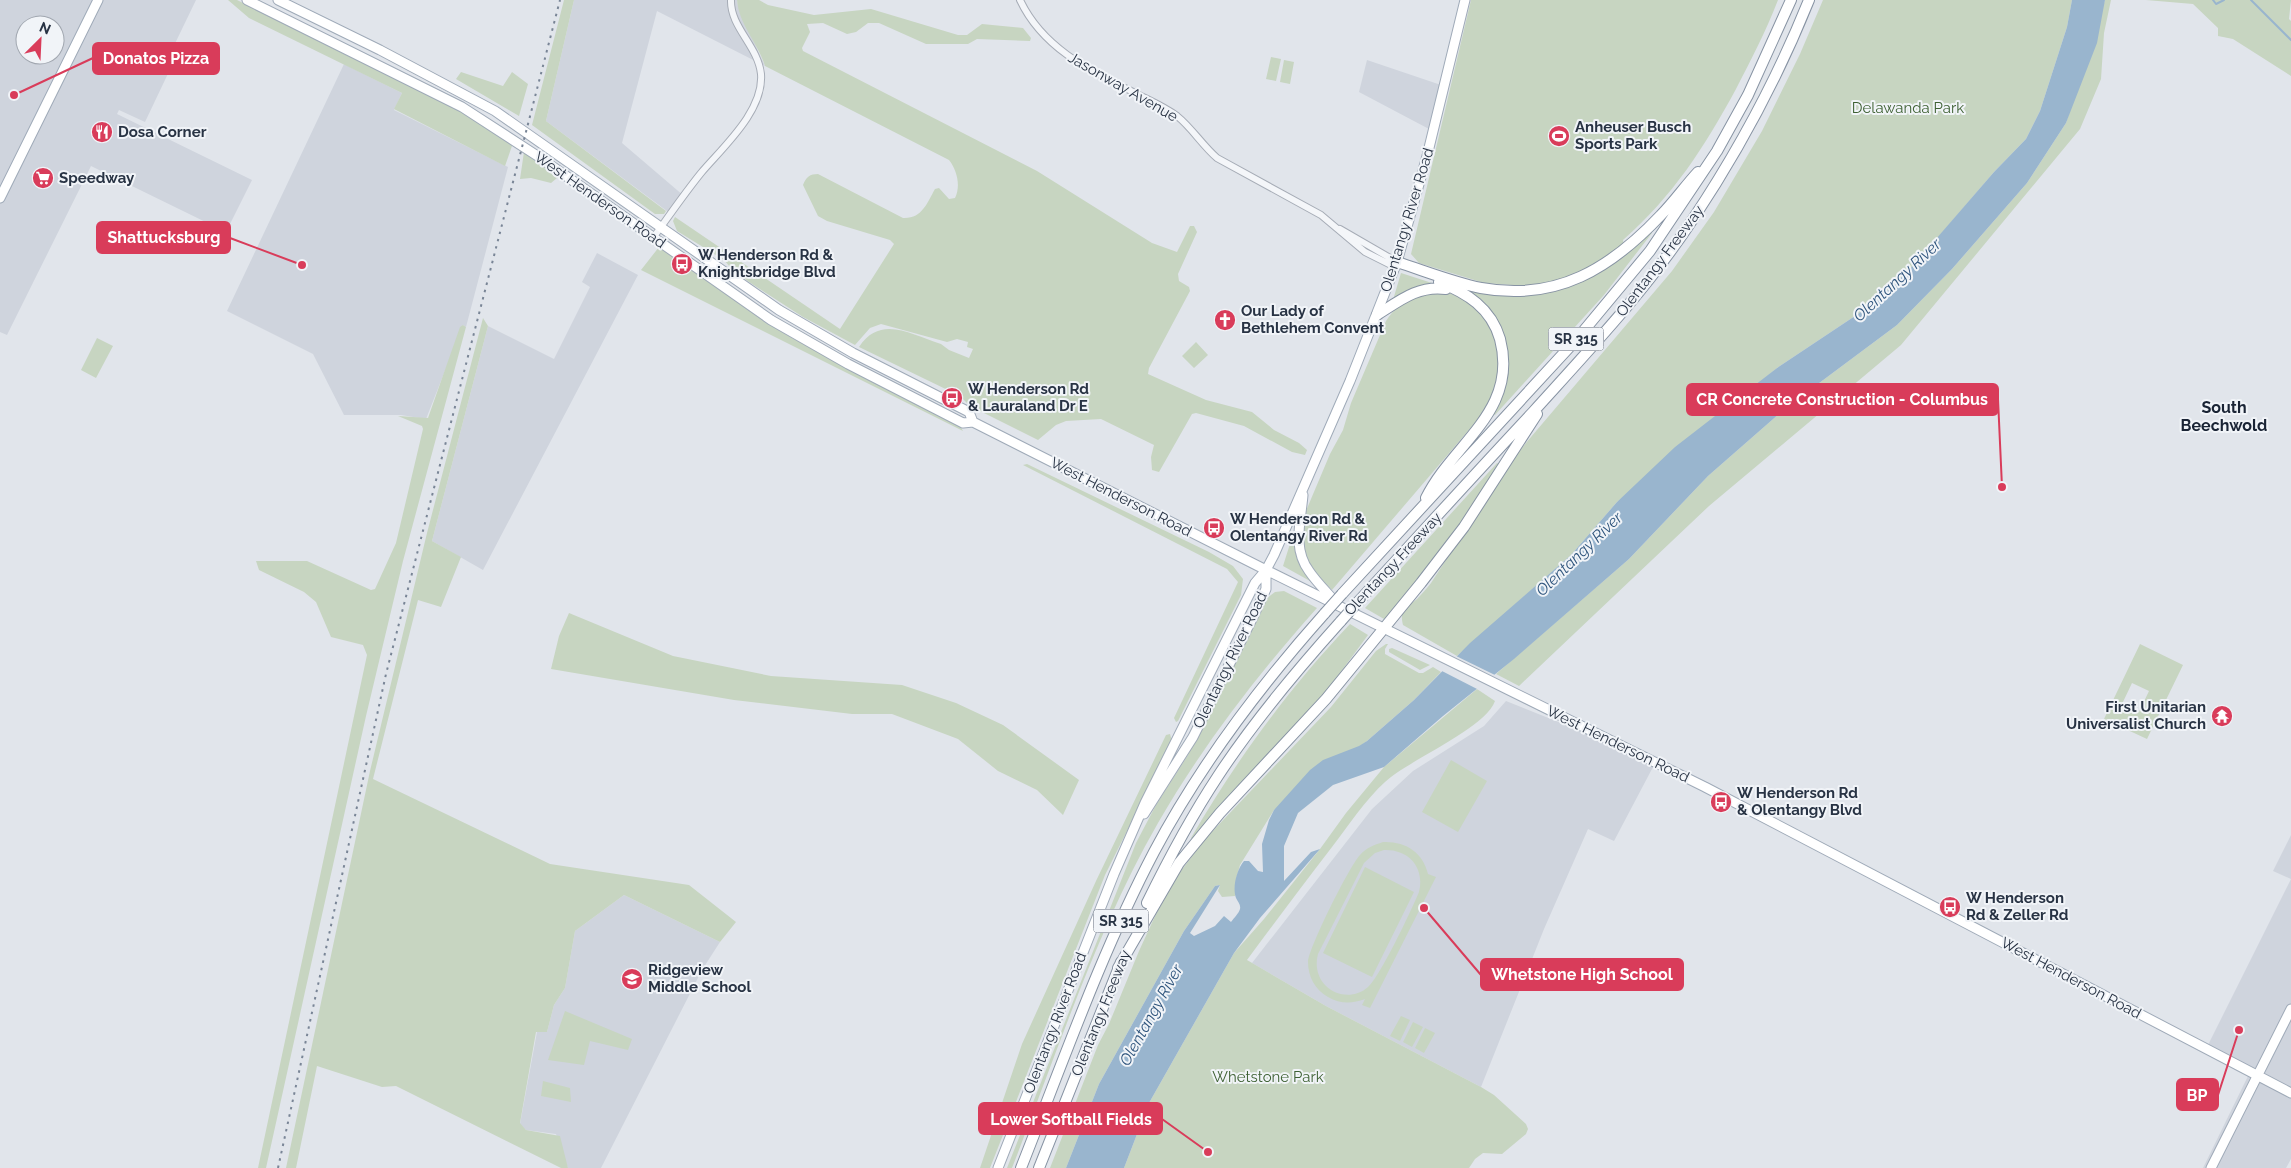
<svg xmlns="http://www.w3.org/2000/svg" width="2291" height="1168" font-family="Raleway,sans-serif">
<rect width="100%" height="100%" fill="#e1e5eb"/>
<path fill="#cfd4dd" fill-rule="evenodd" d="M0,0H196L168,58L174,61L145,122L119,110L117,114L252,180L226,232L91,166L7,335L0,332ZM25,25H55V55H25Z
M574,0H737L738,6L765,66L657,11L622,143L684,196L671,214L546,121Z
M1367,60L1441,85L1429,129L1359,92Z
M344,64L402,93L394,110L508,167L466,327L463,325L426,419L401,415H344L313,354L227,311Z
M597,253L638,275L483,570L432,541L488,326L554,359L590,287L582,282Z
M1506,701L1581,731L1653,767L1614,841L1588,829L1544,929L1481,1087L1326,1006L1252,963L1372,809L1413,771L1484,726Z
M2291,835V1159L2286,1168H2203L2248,1076L2204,1053L2291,879L2273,871Z
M624,895L720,942L702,970L601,1168H568L556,1134L526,1130L520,1124L537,1032H547L554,1005L565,988L575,931Z"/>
<path fill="#c7d5c1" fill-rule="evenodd" d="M228,0H237L426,92L468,114L513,143L505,166L394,109L402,93L249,18Z
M564,0H574L546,121L666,211L664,214H655L532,125Z
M737,0H759L768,5L814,15L871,9L958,35H967L982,24L1023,28L1031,38L1030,41L977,39L968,44H926L879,23H868L856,32L847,34L823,23L807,24L810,32L802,48L803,51L1037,171L1152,243L1177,252L1190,226H1194L1197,232L1178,274L1179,281L1189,287L1190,291L1149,368L1148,374L1206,400L1252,412L1274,430L1299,443L1307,450L1305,455L1292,452L1244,426L1196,413L1192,414L1159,472L1152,470L1151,457L1154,445L1101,419L1066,421L1056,425L1038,440L970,406L960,396L859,347C881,314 911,335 941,344L949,350L969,358L973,349L967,347L968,342L957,339L947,342L881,324L870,328L855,345L803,317L749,282L731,268L724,260L677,231L673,221L675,217L840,329L894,244L890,240L827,221L818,216L803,185C806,177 810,174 818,174L903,218C922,219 927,203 935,189L939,188L949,199L955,198C961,186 957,170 949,160L765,66C758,43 739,25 737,0Z
M1471,0H1778C1766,31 1751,60 1736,89C1704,148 1673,196 1623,240L1624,245L1595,266L1560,280L1527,286L1484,283L1419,263L1411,254Z
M1823,0H2072L2067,27L2040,111L2026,139L1994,172L1911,269L1876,302L1777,368L1617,502L1571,555L1457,656L1403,625C1399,609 1406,608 1417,599C1422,594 1427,588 1431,583L1509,463L1672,271L1714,212L1762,131L1800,54Z
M2105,0H2111L2104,33L2101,79L2080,129L1901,345L1709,506L1519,686L1496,674L1629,559L1708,476L1787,407L1897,325L1952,269L2027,183L2066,123Z
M2146,0H2291L2289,19L2291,21V76L2233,39L2218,36V28L2193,4Z
M1271,57L1281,59L1276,81L1266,79Z
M1284,60L1294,62L1290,84L1280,82Z
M461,72L503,86L512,72L528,84L519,116L456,79Z
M524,152L557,178L551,183L531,178L520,179Z
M1650,231L1652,233L1604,295L1495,415L1492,414L1506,373L1489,309L1469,290L1562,286Z
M659,247L760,318L792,338L960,426L963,431L641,270Z
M1401,273L1432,283L1410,289L1393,300Z
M1443,291C1482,301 1508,341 1497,381C1495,391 1489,401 1486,410L1332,590L1313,571L1302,547L1303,518L1330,454L1343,430L1351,403L1386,321C1402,297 1417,296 1443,291Z
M483,318L488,326L432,541L461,557L441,607L418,600L373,779L550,864L689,885L736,922L720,942L624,895L575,931L565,988L554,1005L547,1032H536L520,1123L526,1130L560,1136L568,1168H561L396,1086L382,1087L317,1066L296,1168H286L370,771L427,533Z
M463,325L466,327L403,561L366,716L266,1168H258L367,655L363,645L331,637L316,602L304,592L259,570L256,561H307L371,590L375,589L396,543L423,429L422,426L398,416L428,418L460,327Z
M97,338L113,346L96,378L81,370Z
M1196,342L1208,355L1194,368L1182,356Z
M1497,463L1499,464L1464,521L1389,617L1384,619L1365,608Z
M1027,464L1209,552L1233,566L1243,579L1241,595L1178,721L1176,722L1174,718L1238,582L1227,569L1023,465Z
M1295,528L1296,536L1319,586L1283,566Z
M1284,591L1317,608C1257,675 1203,745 1158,823C1096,931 1057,1053 1012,1168H1007L1136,843L1156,805L1188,755L1267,598L1275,592Z
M569,613L673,656L771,676L902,685L956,703L1003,725L1079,780L1063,815L1037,790L998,771L958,739L892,714H852L734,700L551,669L559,636Z
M1350,624L1368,635L1326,692L1193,840L1191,838C1235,762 1289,688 1350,624Z
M1386,644H1388L1385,649V654L1419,673H1423L1433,667L1441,672L1414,700L1367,741L1274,810L1240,865L1236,879L1235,896L1222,897L1218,891L1220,885L1215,886L1184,931L1099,1084L1066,1168H1050L1098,1045L1109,1024L1139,951L1156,914L1180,872L1206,838L1331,707L1376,651Z
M2140,644L2183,665L2147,739L2104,719ZM2132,683L2149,691L2139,712L2122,704Z
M1392,648L1430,665L1420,670L1389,652V649Z
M1477,689L1495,701C1485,729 1410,759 1385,782C1366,799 1348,826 1332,847C1303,885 1275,922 1247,960L1326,1006L1481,1087L1494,1095L1526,1124L1528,1129L1526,1134L1502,1154L1483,1153L1475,1159L1469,1168H1124L1149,1103L1234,953L1264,919L1320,849L1346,813L1384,767Z
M1170,734L1172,741L1105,875L990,1168H980L1022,1044L1096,881L1166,735Z
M1451,760L1487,781L1458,832L1422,812Z
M1383,842C1405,841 1423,852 1428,874L1436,877L1370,1008L1362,1005L1365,999C1352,1004 1340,1004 1328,997C1315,990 1308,976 1308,962C1309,947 1349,867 1360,855C1366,848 1374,845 1383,842ZM1384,850C1409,849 1425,868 1419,892C1412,909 1380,977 1368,987C1356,998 1337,997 1326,986C1317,977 1315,965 1318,954L1364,863L1375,853Z
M1365,867L1414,892L1372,977L1323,953Z
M565,1011L632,1039L628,1050L590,1041L584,1065L548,1060Z
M1401,1016L1410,1020L1400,1041L1390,1036Z
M1413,1022L1423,1027L1412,1047L1403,1042Z
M1425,1028L1435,1033L1424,1053L1415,1048Z
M543,1081L570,1088L571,1102L541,1096Z"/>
<path fill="#99b5ce" d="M2072,0H2105L2097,43L2066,123L2027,183L1952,269L1897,325L1787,407L1708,476L1629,559L1514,659L1443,716L1384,767L1333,785L1298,813L1284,846V881L1311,852L1320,849L1260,918L1234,953L1149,1103L1124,1168H1066L1099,1084L1184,931L1215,886L1220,885L1190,933L1194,936L1215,926L1224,916L1231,922C1234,918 1239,913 1240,909C1241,905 1238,902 1236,898C1232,887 1237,869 1244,861H1249L1258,871L1263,872L1262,844L1269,820L1274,810L1310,770L1323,760L1359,746L1367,741L1414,700L1470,643L1571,555L1617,502L1675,447L1777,368L1876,302L1910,269L1994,172L2026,139L2040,111L2067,27Z"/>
<path fill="#e1e5eb" d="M1454,655L1497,676L1479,690L1440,670Z"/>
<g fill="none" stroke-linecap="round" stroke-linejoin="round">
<path stroke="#99b5ce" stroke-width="2" d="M2213,0L2216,4L2224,0
M2251,0L2291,40"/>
<g stroke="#a6acb6" stroke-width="8">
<path id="minor" d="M1020,0C1043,49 1091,71 1137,94C1151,101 1165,107 1177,116C1192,128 1202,145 1217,158L1321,215L1365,252L1395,267
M1340,229L1397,262
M653,238C669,216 684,194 701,173C723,147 764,111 761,74C758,46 730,27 731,0"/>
</g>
<g stroke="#9faab8" stroke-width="11">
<path id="major" d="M247,0L462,107L539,157L771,320L848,364L963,423L973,422L1266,570L1705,787L2291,1093
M278,0L380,50L495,111L779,310L853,353L969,412L973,422
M0,198L98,0
M1303,495C1301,521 1292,548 1309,571C1317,583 1328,593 1337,604
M1144,814L1193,737L1253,617L1266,589V570
M998,1168L1114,874L1145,803L1255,583L1266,570L1274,555L1350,381L1397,262L1427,156L1465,0
M2211,1168L2291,1009"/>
</g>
<g stroke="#8793a3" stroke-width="12">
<path id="highway" d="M1397,262C1425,271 1452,282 1481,288C1557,302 1611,268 1661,215C1674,202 1685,186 1698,172
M1377,315C1399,301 1418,285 1446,289
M1426,498C1453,443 1519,411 1500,339C1491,308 1467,293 1439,282
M1342,594L1576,340L1650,251L1717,151L1748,95L1791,0
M1357,603C1416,539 1474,475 1533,412C1589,350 1647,289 1693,219C1739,150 1778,77 1809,0
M1147,903C1168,860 1191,817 1218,776C1254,721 1297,670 1341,621
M1118,968L1179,863L1220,813L1326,699L1421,583L1464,527L1537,414
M1021,1168C1063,1062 1101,953 1154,852C1200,765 1260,686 1325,613
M1039,1168L1121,962"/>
</g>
<use href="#minor" stroke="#f4f6f9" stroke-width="6"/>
<use href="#major" stroke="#fff" stroke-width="9"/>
<use href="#highway" stroke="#fff" stroke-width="10"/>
<path stroke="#798596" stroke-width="2" stroke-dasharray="2.5 5" stroke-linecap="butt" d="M278,1168L386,674L560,0"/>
<g stroke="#8793a3" stroke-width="12" stroke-linecap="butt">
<path id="highway-bridge" d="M1325,613L1342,594
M1341,621L1357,603"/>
</g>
<use href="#highway-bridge" stroke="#fff" stroke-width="10"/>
</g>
<defs>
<g id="restaurant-disc" transform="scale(1.125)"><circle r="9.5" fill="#d93c5a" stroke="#f1f4f8"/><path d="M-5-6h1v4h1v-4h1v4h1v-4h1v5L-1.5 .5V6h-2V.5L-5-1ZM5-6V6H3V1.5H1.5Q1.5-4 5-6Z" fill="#fff"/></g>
<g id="stadium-disc" transform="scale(1.125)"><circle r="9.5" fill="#d93c5a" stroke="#f1f4f8"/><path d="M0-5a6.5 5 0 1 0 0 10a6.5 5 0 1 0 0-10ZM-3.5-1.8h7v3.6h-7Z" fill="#fff"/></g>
<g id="supermarket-disc" transform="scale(1.125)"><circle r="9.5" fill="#d93c5a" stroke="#f1f4f8"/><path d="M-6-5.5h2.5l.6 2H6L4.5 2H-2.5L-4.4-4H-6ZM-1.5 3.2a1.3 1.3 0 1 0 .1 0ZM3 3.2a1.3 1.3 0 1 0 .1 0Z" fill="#fff"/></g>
<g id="bus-disc" transform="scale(1.125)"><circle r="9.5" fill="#d93c5a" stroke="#f1f4f8"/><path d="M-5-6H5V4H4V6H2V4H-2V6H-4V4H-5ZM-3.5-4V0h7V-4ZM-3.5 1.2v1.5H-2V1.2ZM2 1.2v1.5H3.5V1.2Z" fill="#fff"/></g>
<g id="church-disc" transform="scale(1.125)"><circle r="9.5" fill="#d93c5a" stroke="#f1f4f8"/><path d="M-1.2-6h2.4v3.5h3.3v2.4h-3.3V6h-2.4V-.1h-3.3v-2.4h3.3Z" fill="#fff"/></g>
<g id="temple-disc" transform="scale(1.125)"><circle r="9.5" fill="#d93c5a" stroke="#f1f4f8"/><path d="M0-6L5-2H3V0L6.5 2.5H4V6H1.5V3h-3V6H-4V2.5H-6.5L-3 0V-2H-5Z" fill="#fff"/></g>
<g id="school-disc" transform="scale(1.125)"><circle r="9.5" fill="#d93c5a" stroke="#f1f4f8"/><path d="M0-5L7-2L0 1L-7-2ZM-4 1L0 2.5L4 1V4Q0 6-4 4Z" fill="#fff"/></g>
</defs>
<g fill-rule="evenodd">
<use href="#restaurant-disc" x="102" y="132"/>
<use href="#stadium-disc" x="1559" y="136"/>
<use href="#supermarket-disc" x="43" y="178"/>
<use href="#bus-disc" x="682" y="264"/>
<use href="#church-disc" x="1225" y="320"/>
<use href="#bus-disc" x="952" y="398"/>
<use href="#bus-disc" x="1214" y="528"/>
<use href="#temple-disc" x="2222" y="716"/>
<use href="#bus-disc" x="1721" y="802"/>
<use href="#bus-disc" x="1950" y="907"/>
<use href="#school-disc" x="632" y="979"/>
</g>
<g text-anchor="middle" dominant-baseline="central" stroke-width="4" stroke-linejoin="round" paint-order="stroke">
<g fill="#f1f4f8" stroke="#646d7a" stroke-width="1">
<rect x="1548.5" y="327.5" width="55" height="23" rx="4"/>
<rect x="1093.5" y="909.5" width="55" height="23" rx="4"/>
</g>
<g font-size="14" font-weight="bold" fill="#283344">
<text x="1576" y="339">SR 315</text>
<text x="1121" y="921">SR 315</text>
</g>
<g font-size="15" fill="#283344" stroke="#f1f4f8">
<text transform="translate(1123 87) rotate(30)">Jasonway Avenue</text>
<text transform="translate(600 200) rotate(35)">West Henderson Road</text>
<text transform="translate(1407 220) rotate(-73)">Olentangy River Road</text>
<text transform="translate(1660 261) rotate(-53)">Olentangy Freeway</text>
<text transform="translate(1121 497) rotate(27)">West Henderson Road</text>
<text transform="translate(1393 564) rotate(-47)">Olentangy Freeway</text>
<text transform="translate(1230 660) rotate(-64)">Olentangy River Road</text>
<text transform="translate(1618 744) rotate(26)">West Henderson Road</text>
<text transform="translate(2071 978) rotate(28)">West Henderson Road</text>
<text transform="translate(1101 1013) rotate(-68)">Olentangy Freeway</text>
<text transform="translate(1055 1023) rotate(-69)">Olentangy River Road</text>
</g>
<g font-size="15" fill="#3e6134" stroke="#f1f4f8">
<text x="1908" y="108">Delawanda Park</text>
<text x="1268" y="1077">Whetstone Park</text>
</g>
<g font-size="15" font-weight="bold" fill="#283344" stroke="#f1f4f8" text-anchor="start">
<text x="1575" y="127">Anheuser Busch<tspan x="1575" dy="17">Sports Park</tspan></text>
<text x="118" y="132">Dosa Corner</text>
<text x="59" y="178">Speedway</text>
<text x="698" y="255">W Henderson Rd &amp;<tspan x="698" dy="17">Knightsbridge Blvd</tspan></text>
<text x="1241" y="311">Our Lady of<tspan x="1241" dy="17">Bethlehem Convent</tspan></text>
<text x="968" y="389">W Henderson Rd<tspan x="968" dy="17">&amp; Lauraland Dr E</tspan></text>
<text x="1230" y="519">W Henderson Rd &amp;<tspan x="1230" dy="17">Olentangy River Rd</tspan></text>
<text x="2206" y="707" text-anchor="end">First Unitarian<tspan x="2206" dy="17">Universalist Church</tspan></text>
<text x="1737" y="793">W Henderson Rd<tspan x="1737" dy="17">&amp; Olentangy Blvd</tspan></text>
<text x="1966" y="898">W Henderson<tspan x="1966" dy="17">Rd &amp; Zeller Rd</tspan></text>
<text x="648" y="970">Ridgeview<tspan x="648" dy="17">Middle School</tspan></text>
</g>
<g font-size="16" font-style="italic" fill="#2e547c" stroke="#f1f4f8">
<text transform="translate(1897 280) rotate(-43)">Olentangy River</text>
<text transform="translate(1579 554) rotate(-44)">Olentangy River</text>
<text transform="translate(1151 1015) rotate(-61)">Olentangy River</text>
</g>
<g font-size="16" font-weight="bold" fill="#1a2435" stroke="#f1f4f8">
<text x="2224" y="407">South<tspan x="2224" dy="18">Beechwold</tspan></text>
</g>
</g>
<path fill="none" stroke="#d93c5a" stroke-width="2" d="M14 95L93 58M302 265L230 238M2002 487L1998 399M1424 908L1481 975M2239 1030L2218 1095M1208 1152L1162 1119"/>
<g fill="#d93c5a" stroke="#f1f4f8" stroke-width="2">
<circle cx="14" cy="95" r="5"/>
<circle cx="302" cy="265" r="5"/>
<circle cx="2002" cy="487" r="5"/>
<circle cx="1424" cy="908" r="5"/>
<circle cx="2239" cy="1030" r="5"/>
<circle cx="1208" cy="1152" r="5"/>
</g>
<g fill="#d93c5a" stroke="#d93c5a" stroke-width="2">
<rect x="93" y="43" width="126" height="31" rx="5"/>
<rect x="97" y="222" width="133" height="31" rx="5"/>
<rect x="1687" y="384" width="311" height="31" rx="5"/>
<rect x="1481" y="959" width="202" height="31" rx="5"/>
<rect x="2177" y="1079" width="41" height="31" rx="5"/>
<rect x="979" y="1103" width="183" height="31" rx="5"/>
</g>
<g font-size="16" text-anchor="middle" font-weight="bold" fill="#fff">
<text x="156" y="64">Donatos Pizza</text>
<text x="164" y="243">Shattucksburg</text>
<text x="1842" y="405">CR Concrete Construction - Columbus</text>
<text x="1582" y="980">Whetstone High School</text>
<text x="2197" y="1101">BP</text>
<text x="1071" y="1125">Lower Softball Fields</text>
</g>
<g transform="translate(40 40) rotate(24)"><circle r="24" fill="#f1f4f8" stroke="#a1a7b0"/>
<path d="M0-4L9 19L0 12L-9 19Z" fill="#d93c5a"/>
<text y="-8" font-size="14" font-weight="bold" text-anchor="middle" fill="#283344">N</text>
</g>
</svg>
